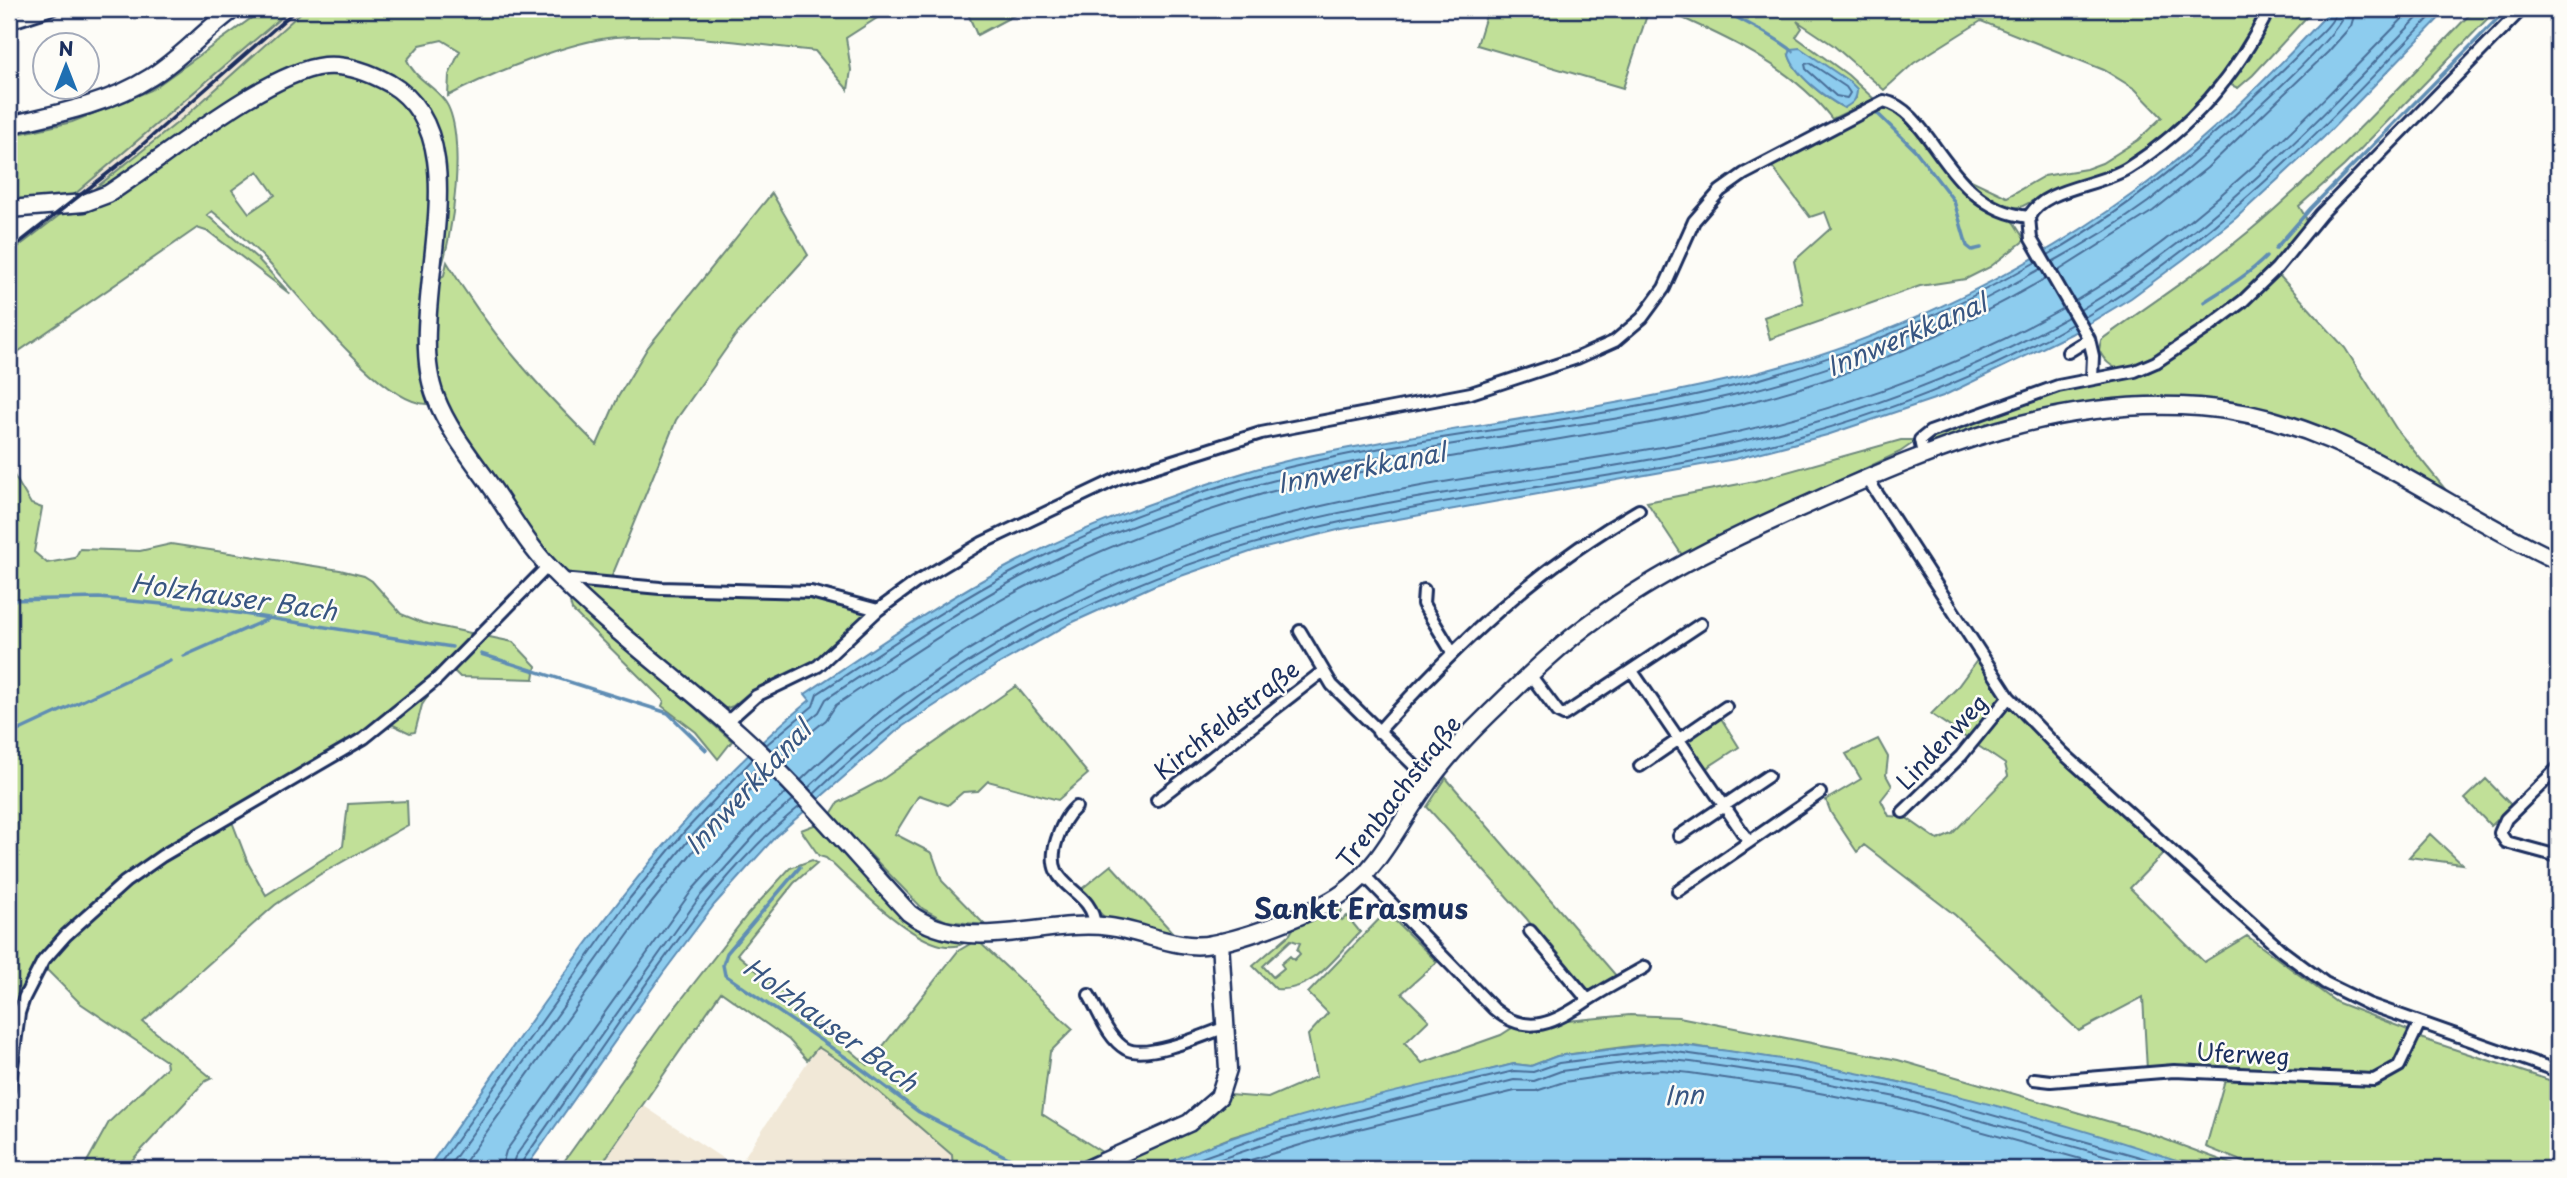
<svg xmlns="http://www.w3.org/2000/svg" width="2567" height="1178" font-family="'Playpen Sans',sans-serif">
<rect width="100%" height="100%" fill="#fdfcf7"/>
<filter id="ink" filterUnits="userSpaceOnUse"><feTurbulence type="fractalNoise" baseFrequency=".0143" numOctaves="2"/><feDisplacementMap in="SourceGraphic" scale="14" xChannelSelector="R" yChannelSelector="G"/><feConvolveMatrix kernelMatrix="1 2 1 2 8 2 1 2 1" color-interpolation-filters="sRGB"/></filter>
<g filter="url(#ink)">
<path fill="#f1e8d7" d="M291,9H305L187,115L83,198L68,200Z
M818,1046L852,1069L952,1156L953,1169H598L644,1106L737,1168Z"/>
<path fill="#c1e098" stroke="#6e887b" stroke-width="2" fill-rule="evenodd" d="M264,9H291L68,200L9,201V136L72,122L151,90Z
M305,9H891L846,38L851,70L848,90L815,51C749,44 682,32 616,37C570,41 489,74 448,96L449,75L460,51L442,40L420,45L407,60C415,79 432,84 444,100C468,130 453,242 438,276C440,229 459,131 415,100C395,85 350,72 326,61L110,186L83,198L187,115Z
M966,9H1026L977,35Z
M1488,9H1649L1623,88L1477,45Z
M1662,9H2264L2240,54L2205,96L2145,151L2101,178L2061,186L2021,207H2002L1978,194L1946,157L1971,180L2007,197L2044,176L2086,169L2102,163L2138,140L2162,117L2135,89L2104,70L1981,21L1914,63L1884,90L1833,45L1797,21L1802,28L1796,37L1848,75L1874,99L1832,119C1792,66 1722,35 1662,9ZM1789,55L1850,82L1856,98L1844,108C1826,98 1795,76 1789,55Z
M2276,9H2314L2253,75L2238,88L2231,85Z
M2475,9H2497L2344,166L2299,206L2306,218L2305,227C2272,265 2175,368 2123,369C2111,369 2103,359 2099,350L2101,340C2155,300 2209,266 2260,222C2336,156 2404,82 2475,9Z
M317,73C363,72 413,92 427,141C442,194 421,287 420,345C419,363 426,381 429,398L427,404C383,405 298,294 268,262C250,243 232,227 212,211L207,215L258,259L290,294L209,232L197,228L9,358V254L66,210L165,161L267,94ZM258,171L275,195L249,213L232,190Z
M1888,107L1896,110L2014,223L2025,240L1990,267L1966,279L1920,286L1770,339L1764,317L1803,303L1794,261L1831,228L1825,212L1810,217L1770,164L1879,108Z
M772,193L808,255L735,336L676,420L610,581L569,575C536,553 445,416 433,377C428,358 433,309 434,286L444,275L447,262C488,332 540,389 597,445L618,397L648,347Z
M2278,274L2345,348L2397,430L2453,499L2401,466L2318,427L2271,412L2197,400L1931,444V438L1937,434L2045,394L2150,372L2215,328Z
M1901,440H1913V443L1900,452L1682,555L1647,502L1755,481Z
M9,467L31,504L42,508L34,552L47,563L75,558L80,549L140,551L171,544L340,570L364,576L372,581L401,614L423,623L513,642L536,666L534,679L460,677L448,665L422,705L415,732L410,733L393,725L358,746H345L165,849L38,960L21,996L9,1065Z
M574,582L799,594L865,612L863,620L816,663L751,691L733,706L724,709Z
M575,601L732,741L718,759L696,732L662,706L664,701L572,610L570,603Z
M1978,659L2024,721L2165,852L2130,888L2204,962L2247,936L2336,1002L2408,1030L2410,1040L2397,1064L2373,1077L2147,1070L2143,997L2079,1031L1955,915L1864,845L1857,852L1831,813L1826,800L1861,779L1846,754L1878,739L1888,757L1886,775L1892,786L1881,800L1889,816L1905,817L1938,840L1952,834L2008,776L2005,764L1931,714L1956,689Z
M1016,686L1088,774L1058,800L988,781L978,791L963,792L948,805L919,795L895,834L932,853L942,881L985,925L946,921L923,909L831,814L838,803L880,781Z
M1719,715L1739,747L1705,769L1685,738Z
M1446,778L1618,978L1588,998L1526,918L1427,807Z
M2486,779L2512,806L2491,826L2465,799Z
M407,801L408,825L319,875L275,905L143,1022L212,1078L204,1082L124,1169H83L109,1122L167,1067L166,1061L80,1003L43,966C93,903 164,861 231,819L248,863L266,895L343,846L348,804Z
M814,825H821L897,906L967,941C932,969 850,879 826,858L819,856L801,830Z
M2430,834L2462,864L2409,857Z
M812,860L817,863L794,883L737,954L868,1065L958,951L977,940L1073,1029L1050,1052L1042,1114L1105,1154L1070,1169H953L952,1155L852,1069L818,1047L807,1060L789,1040L721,992L598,1169L560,1167L663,1023L748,914L790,868Z
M1111,865L1173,933L1106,919L1079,891Z
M1340,908L1342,911L1338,915L1342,920L1347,916L1360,932C1336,956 1313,993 1276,989L1253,966L1290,934L1296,924L1330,914ZM1291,940L1300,943L1297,950L1300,954L1294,960L1290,956L1281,964L1284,968L1273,977L1263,966Z
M1386,912L1437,962L1402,993L1429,1020L1405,1043L1422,1063L1501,1035L1512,1028H1534L1567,1021L1630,1015L1679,1017L1898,1060L2145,1132L2245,1169H2203L2093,1135L1899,1082L1797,1062L1693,1046L1662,1043L1631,1046L1557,1056L1531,1066L1514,1064L1278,1123L1232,1137L1154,1169H1096L1207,1121L1229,1095L1268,1098L1316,1077L1308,1035L1328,1013L1308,993Z
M2420,1038L2558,1083V1169H2261L2206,1147L2226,1076L2355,1083L2404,1065Z"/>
<path fill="#8dccee" stroke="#5f8db4" stroke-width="2" d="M2332,9H2448L2324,137L2236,218L2184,259L2131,298L2071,334L1943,396L1827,435L1735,459L1342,529L1253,551L1155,585L1071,623L997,665L900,728L776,836L714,905L663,973L525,1169H427C544,1006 653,828 810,700L805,694C874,648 942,600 1016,562C1092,523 1174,493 1256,469C1308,454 1362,446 1415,436C1519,419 1625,404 1728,380C1874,347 2017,278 2138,190C2209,138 2273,73 2332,9Z
M1800,48L1850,82L1857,89C1857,100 1853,103 1844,108C1826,98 1795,76 1789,55L1791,49Z
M1662,1043C1846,1062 2028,1109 2203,1169H1154C1267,1117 1393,1093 1514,1064L1531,1066L1557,1056Z"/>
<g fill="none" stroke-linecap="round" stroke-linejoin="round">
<path stroke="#496e98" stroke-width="2" d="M1810,63L1846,87L1850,93L1847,98L1836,96L1806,69L1805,64Z
M2048,255C2142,201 2219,132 2296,57C2307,45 2335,25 2337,9
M2052,262C2085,244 2118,224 2148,202C2179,178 2344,38 2346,9
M2058,271L2153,211L2207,168L2328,52L2351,26L2356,9
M2075,301C2205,224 2308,116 2412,9
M2080,310C2214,231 2319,120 2426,9
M2085,317C2221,237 2329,122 2438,9
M766,745L813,706L817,694C883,651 948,605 1018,569C1094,529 1179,497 1262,474C1417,433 1579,425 1734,386C1841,359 1940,317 2036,262
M772,751L819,712L826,699C890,657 953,613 1020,577C1096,537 1181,506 1264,483C1417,441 1578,432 1733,395C1842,370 1943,325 2040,269
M779,758L826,720L836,705C899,663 962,619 1029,585C1104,547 1185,516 1266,493C1318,479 1372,470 1426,461C1528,444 1632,429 1733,406C1844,381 1948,335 2046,278
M801,780C933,652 1106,561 1284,515C1417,481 1555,467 1689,442C1818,418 1948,373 2063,308
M808,788C938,661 1109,572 1284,526C1419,491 1559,479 1695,451C1824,426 1954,382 2068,317
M814,794C944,668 1115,578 1290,534C1422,500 1559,486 1694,461C1823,436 1959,390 2072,324
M436,1169L630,898L685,831L753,759
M447,1169L637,904L691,837L759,765
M460,1169L646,910L699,844L766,773
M501,1169L506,1151L693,889L758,817L786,793
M511,1169L515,1157L701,895L765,824L793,800
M520,1169L522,1162C558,1110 595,1058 631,1005C681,935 732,861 799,807
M1170,1169L1280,1130L1456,1085L1514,1071L1533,1072L1559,1063L1662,1050L1796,1069L1897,1088L2182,1169
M1191,1169L1283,1138L1514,1080L1534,1081L1561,1071L1632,1062L1662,1059L1691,1062L1795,1077L1896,1097L2154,1169
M1221,1169L1330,1136L1515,1091H1536L1564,1082L1633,1072L1662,1070L1690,1073L1793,1088L1893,1107L2117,1169"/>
<path stroke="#5f8db4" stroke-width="3.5" d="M882,9H883
M1719,9C1742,20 1774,36 1793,51
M1878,114L1915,150L1954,201L1967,246L1972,250L1981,248
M2275,249L2311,208L2507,9
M2204,302C2226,288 2248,275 2266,257
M9,600L99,598L205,608L452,647
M481,654L668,713L706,750
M184,656L268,619
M9,735L170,660
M800,867L727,953L723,965L725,975L851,1061L919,1112L1030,1169"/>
<g stroke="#1b2f5e" stroke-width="16">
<path id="street" d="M9,23L52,9
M2068,352L2089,339
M2092,378L2093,356L2089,339L2031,239L2029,217C2044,187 2098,187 2128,168C2190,129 2237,75 2269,9
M1923,454L1920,440L1930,432L2058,386L2135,371L2156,362L2207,328L2243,301L2277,268L2321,214L2522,9
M1867,478L2009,697L2063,753L2282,951L2325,983L2368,1004L2558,1071
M561,579L660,588L811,592L878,610L915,583L982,543L1119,478L1261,433L1471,393L1577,358L1615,341L1642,318L1664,288L1694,221L1720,191L1744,174L1884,101C1933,111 1947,209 2029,217
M1424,590L1423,604L1452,652
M1300,631L1332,685L1430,781
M1632,671L1749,842
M1531,676L1558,712L1564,715L1701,624
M727,722L756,696L818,666L878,610
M1378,732C1456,645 1536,568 1639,510
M1640,766L1726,707
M2558,768L2506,819L2500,833L2506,842L2558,856
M1157,800L1322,672
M1076,807C1066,816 1062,825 1057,839C1040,891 1092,884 1095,926
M1903,812L1961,756L2009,697
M1679,836L1768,776
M1364,875L1494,1009C1528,1038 1556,1022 1588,1000C1606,988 1626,978 1645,967
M1678,891L1820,793
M1530,931L1588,1000
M1089,995C1099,1012 1108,1039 1126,1049C1147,1060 1205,1035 1226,1027
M2034,1079L2051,1081L2174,1071L2374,1080L2399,1066L2419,1024
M9,1090L19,1013L24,998L43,961L66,935L125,882L162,856L364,738L437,679L548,566"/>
</g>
<g stroke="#1b2f5e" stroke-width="21">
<path id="secondary" d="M9,125C57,114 109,104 151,77C181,58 205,30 234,9
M9,209L84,203L108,194C160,161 266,72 324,66C346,64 369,72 389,83C488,141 400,308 436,398C447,427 468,454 486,479C507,508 525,542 550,568C608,628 678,678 740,734C801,789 853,853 909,913C967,957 1044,918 1110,927C1143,931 1179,951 1212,944C1246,938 1315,913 1343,893C1379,868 1398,825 1423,790C1442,762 1466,736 1491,712C1524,680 1558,646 1596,619C1661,571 1738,535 1811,503C1939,446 2056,397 2199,407C2339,417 2436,505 2558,561
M1087,1169L1189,1123L1219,1097L1228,1069L1220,942"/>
</g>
<use href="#street" stroke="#fdfcf7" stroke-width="10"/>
<use href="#secondary" stroke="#fdfcf7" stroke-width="16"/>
<path stroke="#1b2f5e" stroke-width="3.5" d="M9,251L126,159L297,9"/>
</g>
</g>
<g text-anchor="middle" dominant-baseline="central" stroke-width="5" stroke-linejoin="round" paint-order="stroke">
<g font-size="24" fill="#1b2f5e" stroke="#fdfcf7">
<text transform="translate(1226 719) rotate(-38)">Kirchfeldstraße</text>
<text transform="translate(1941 741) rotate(-47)">Lindenweg</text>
<text transform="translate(1398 791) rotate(-52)">Trenbachstraße</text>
<text transform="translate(2243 1053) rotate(3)">Uferweg</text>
</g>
<g font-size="26" font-style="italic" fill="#385682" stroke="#fdfcf7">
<text transform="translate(1906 334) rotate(-23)">Innwerkkanal</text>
<text transform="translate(1361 467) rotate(-11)">Innwerkkanal</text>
<text transform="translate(234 596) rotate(8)">Holzhauser Bach</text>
<text transform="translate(747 787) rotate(-47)">Innwerkkanal</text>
<text transform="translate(831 1024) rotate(36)">Holzhauser Bach</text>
<text transform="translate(1684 1094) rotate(-2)">Inn</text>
</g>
<g font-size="28" font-weight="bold" fill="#1b2f5e" stroke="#fdfcf7">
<text x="1361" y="907">Sankt Erasmus</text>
</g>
</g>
<rect width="2567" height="1178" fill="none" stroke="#fdfcf7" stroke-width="35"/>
<rect x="18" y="18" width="2532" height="1143" fill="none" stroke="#1b2f5e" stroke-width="2.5" filter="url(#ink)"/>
<g transform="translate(66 66)"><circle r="33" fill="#fdfcf7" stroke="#a3aaba" stroke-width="2"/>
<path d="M0-5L12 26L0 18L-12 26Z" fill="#1f6fb2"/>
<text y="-10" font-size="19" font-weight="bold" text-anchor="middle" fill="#1b2f5e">N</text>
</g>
</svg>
